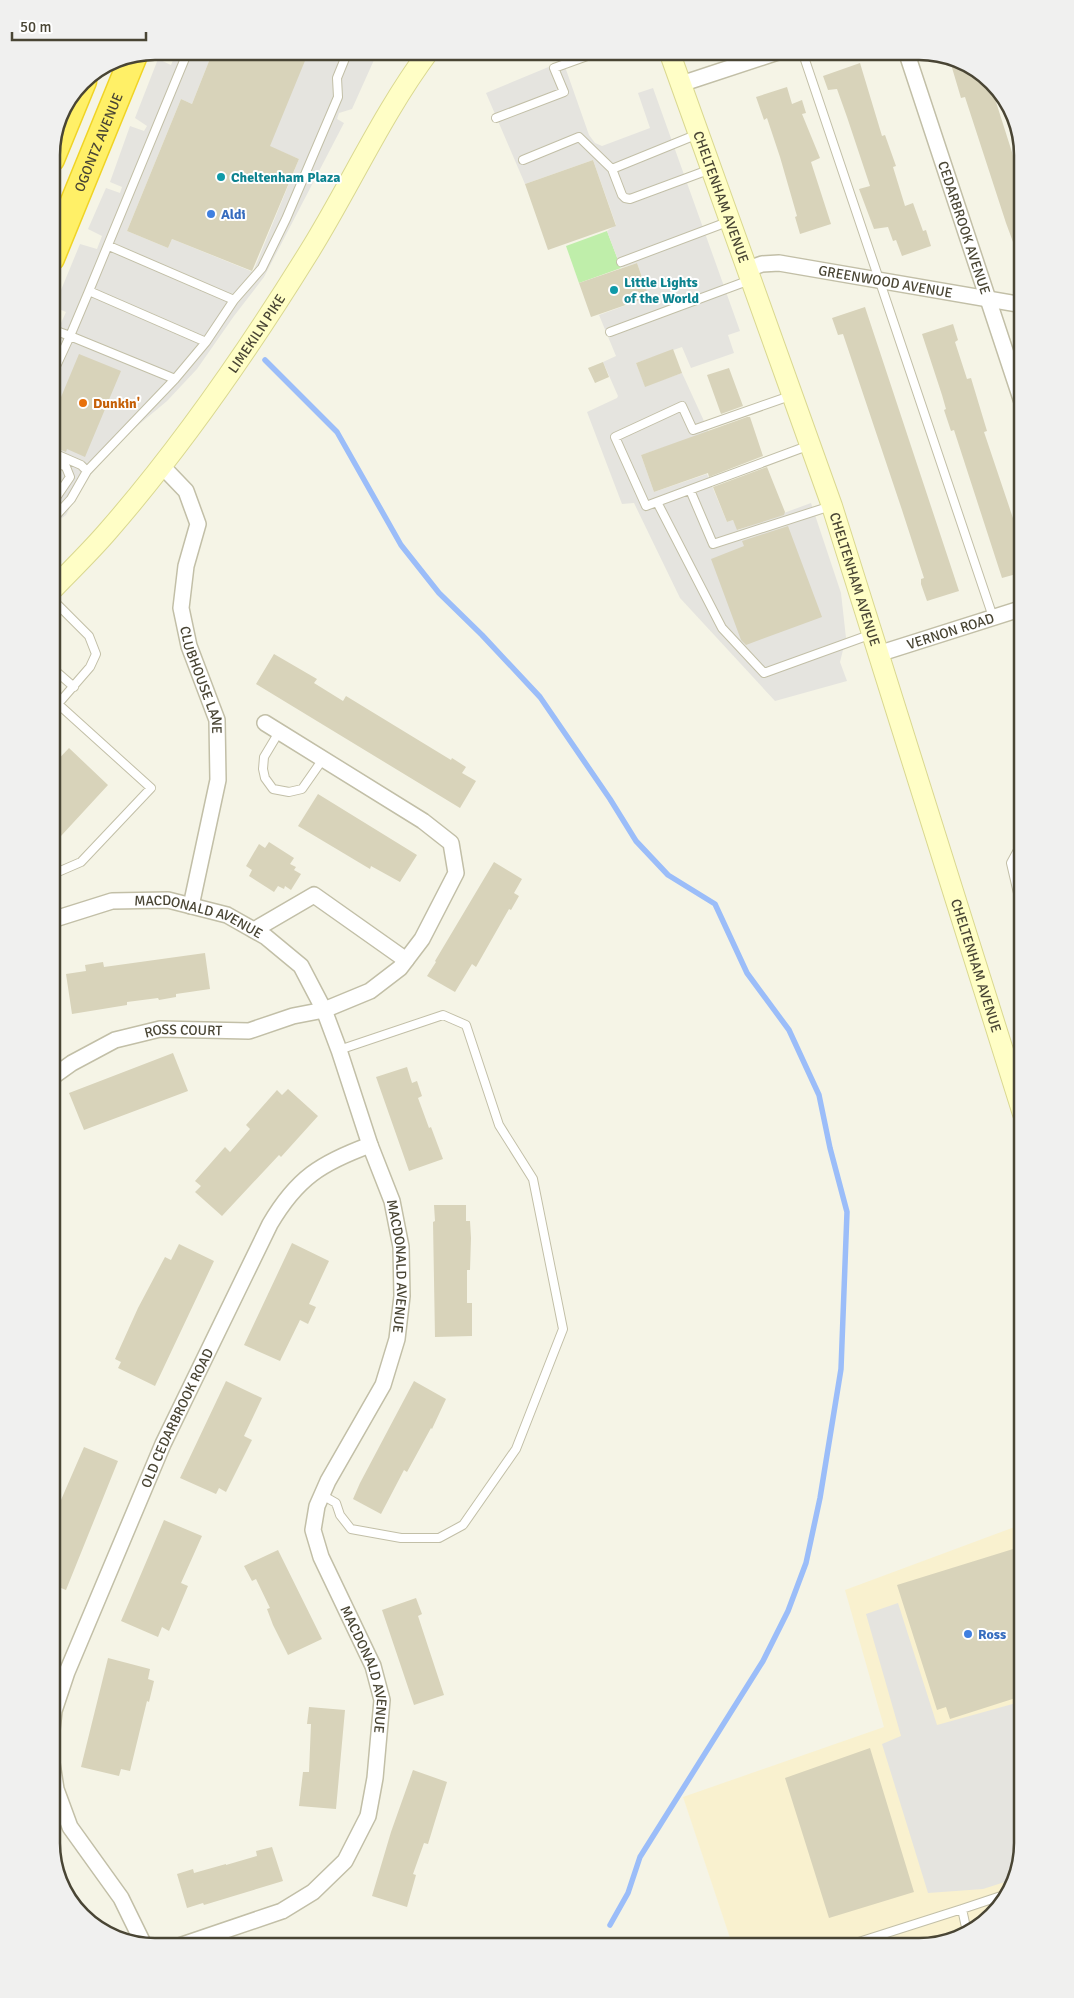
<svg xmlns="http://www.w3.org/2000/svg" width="1074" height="1998" font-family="Signika,sans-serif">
<rect width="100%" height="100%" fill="#f5f4e6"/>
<path fill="#f9f1cf" d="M1023,1524V1843L1005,1901L959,1939L919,1947H733L683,1797L884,1727L845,1590Z"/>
<path fill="#bfeeaa" d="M607,231L621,268L579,283L566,246Z"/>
<path fill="#e5e4df" d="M177,51H213L192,104L181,99L127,231L168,248L172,239L253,272L299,159L261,143L309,51H378L352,109L339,113L337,119L344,123L264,277L234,316L197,369L167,401L130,432L101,463L81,486L66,515L51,526V345L66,312L54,307L80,244L97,249L102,236L88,229L106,188L120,193L122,187L110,182L130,126L144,131L147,126L135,118L158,59L171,65Z
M563,61L589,135L595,143L602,146L650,128L638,93L653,88L740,331L728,335L734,353L691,368L682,347L636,363L645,386L682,373L709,432L641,455L654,492L707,474L727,522L733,520L738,530L811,503L841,593L846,638L840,662L847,681L775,701L680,598L634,503L622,504L587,412L617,398L618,396L603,362L616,356L599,315L649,297L637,263L621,268L607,231L616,225L593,160L525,184L486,93Z
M898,1603L937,1725L1023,1701V1843L1011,1880L983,1889L928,1893L882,1744L901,1736L866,1614Z"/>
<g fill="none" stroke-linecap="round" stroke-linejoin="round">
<path stroke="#9bbdf9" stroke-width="5.5" d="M265,360L337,432L401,545L439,593L482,635L540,697L610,799L636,841L668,875L715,904L747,973L789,1030L819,1095L830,1148L847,1212L841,1369L820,1498L806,1563L788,1611L763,1661L640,1857L628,1893L610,1925"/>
</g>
<path fill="#d8d3ba" d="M213,51H309L270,146L299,159L252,271L172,239L168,248L127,231L181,99L192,104Z
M950,61L982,73L990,83L1017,168L1023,166V260L1020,261L1006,223L965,97L961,98Z
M860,63L882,136L885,135L896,166L893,167L905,206L913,203L923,231L926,230L931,246L902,256L896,240L893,241L888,227L874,229L859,189L870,186L847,117L837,89L828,90L823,76Z
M787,87L792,104L802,100L806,113L802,114L820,158L811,162L831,224L800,234L795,217L797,216L780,157L767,118L764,120L756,97Z
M593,160L616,226L548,250L525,184Z
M637,263L649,297L591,317L579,283Z
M865,307L959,591L927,601L921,584V579L924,578L902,510L843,334L838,335L832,318Z
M953,324L958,340L955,342L967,379L971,378L987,431L984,432L1019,536V555L1023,553V572L1002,578L954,430L951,431L944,410L946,409L942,395L922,334Z
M673,349L682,373L645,387L636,363Z
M79,354L121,371L85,457L67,449L66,452L51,446V421Z
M603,362L609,377L595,383L588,368Z
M729,368L743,406L721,414L707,375Z
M747,417H750L763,456L709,477L708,473L654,492L641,455Z
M767,467L785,512L784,515L737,530L733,520L727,522L713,487Z
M788,526L822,617L746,645L741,640L711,559L744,546L742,541Z
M274,654L317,679L314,683L343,701L346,696L451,760L452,758L466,767L462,773L476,781L460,808L256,684Z
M69,748L108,785L61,836L51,827V767Z
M318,794L417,855L400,882L371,866L370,869L298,826Z
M269,842L294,858L290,864L296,867L294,870L301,874L291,890L285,886L284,889L278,886L274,892L249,876L252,870L246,866L259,844L265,848Z
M494,862L522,879L514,893L519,896L511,910L509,909L476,967L472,964L455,992L427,976L436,962L435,961Z
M205,953L210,989L176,994V997L159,1000L158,998L127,1002V1005L72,1014L66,974L86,971L85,965L103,962L104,967Z
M173,1053L188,1091L84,1130L69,1093Z
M407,1067L412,1083L417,1081L422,1096L418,1098L429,1128L431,1127L443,1159L409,1171L376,1077Z
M288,1089L318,1116L281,1157L279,1155L222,1216L195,1192L201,1186L195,1181L225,1147L230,1152L250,1129L246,1125L277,1090L282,1095Z
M434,1205H466V1221H470L471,1238L470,1270H467V1303H472V1336L435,1337L433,1222L435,1221Z
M292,1243L329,1261L309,1304L316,1307L308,1324L300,1320L280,1361L244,1345Z
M179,1244L214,1261L155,1386L118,1368L121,1362L115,1359L138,1308L165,1257L171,1260Z
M226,1381L262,1398L244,1436L252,1440L226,1492L219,1488L216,1494L180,1478Z
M414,1381L446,1399L432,1429L431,1428L407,1472L404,1470L381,1514L353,1499L360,1483Z
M84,1447L118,1461L66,1590L51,1584V1523Z
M164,1520L202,1536L181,1583L188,1586L169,1631L162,1627L158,1637L121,1621Z
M1023,1546V1683L1018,1684L1022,1696L950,1719L946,1707L937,1710L897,1585Z
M278,1550L322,1639L288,1655L273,1625L267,1609L270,1608L256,1579L252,1581L244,1566Z
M416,1598L422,1614L418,1616L444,1695L414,1705L382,1610Z
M108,1658L150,1669L148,1679L154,1681L149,1702L147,1701L130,1771L121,1769L119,1776L81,1767Z
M309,1707L345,1710L336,1809L299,1806L303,1772H309L311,1724H307Z
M870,1748L914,1892L829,1918L785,1778Z
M413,1770L447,1782L428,1844L424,1843L413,1874L416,1875L407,1907L372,1896L391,1832Z
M272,1847L283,1881L204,1905L203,1903L187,1908L177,1874L193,1869L194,1873L226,1864V1865L257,1856L256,1851Z"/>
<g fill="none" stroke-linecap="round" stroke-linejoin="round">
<g stroke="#c2bfa7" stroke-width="10">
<path id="lane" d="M802,51L993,617
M496,118L564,92L554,68L601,51
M523,160L579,137L612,169L622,195L625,198L630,199L711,169
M612,169L698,134
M109,246L234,300L206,342L89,291L188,51
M621,262L730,221
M89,291L70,336L175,379
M234,300L262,268L286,219L338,97L337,78L348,51
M610,332L750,280
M51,377L70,336L51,329
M790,396L693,430L682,406L615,437L646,506L810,445
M87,471L175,379L206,342
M690,490L713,544L831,506
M657,502L722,628L764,673L872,634
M51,505L70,477L66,467L51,460
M51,521L71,499L87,471L81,465L51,452
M51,667L74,687
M51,712L90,667L96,654L89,636L51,598
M279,732L264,757L263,769L265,778L273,789L289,792L302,789L323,759
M51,875L81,862L151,788L58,704
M1023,900L1018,893L1011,863L1023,841
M322,1495L336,1503L340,1515L351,1529L401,1538H439L463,1525L516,1449L563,1329L533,1179L499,1125L466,1025L443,1015L339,1050
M967,1932L962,1909L1007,1894
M843,1947L962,1909"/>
</g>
<g stroke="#c2bfa7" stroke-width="18">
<g id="street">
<path id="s1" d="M906,51L1023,405"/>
<path d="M681,84L781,51"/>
<path id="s2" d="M748,269L762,264L779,263L1023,305"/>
<path id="s3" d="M162,466L186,491L198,524L186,566L181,608L189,646L217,720L218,780L191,906"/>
<path id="s4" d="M878,654L1023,608"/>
<path id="s5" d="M51,922L58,918L112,901L168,900L227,915L266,937L301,966L324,1010L339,1050L370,1145L392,1201L401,1247L402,1296L397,1339L383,1385L328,1481L317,1506L313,1530L321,1557L373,1666L382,1700L375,1778L368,1816L345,1861L313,1892L282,1911L176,1947"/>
<path d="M254,930L314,895L406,960"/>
<path id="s6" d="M51,1078L72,1063L115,1040L160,1029L249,1031L293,1016L324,1010L370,991L400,968L422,939L456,873L451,843L423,821L265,723"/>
<path id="s7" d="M51,1739L54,1711L67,1672L163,1444L270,1224C297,1178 321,1163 370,1145"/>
<path d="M51,1757L56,1789L70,1827L121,1898L144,1945"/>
</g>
</g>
<g stroke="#dad890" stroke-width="22">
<g id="secondary">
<path id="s8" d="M669,51L832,506L1023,1114"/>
<path id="s9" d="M51,591C70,571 90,552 108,531C183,445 249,349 309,252C350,186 382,114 429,51"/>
</g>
</g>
<g stroke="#f0d425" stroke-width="29">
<g id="highway">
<path d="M51,159L83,81"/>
<path id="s10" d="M51,258L134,55"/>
</g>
</g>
<use href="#lane" stroke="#fff" stroke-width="8"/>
<use href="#street" stroke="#fff" stroke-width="15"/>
<use href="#secondary" stroke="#fffec6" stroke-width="20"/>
<use href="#highway" stroke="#fff067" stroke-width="26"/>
</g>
<g fill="#0f9aa8" stroke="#fff" stroke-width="2">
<circle cx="221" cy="177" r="5"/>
<circle cx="614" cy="290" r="5"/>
</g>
<g fill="#3f7fe0" stroke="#fff" stroke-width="2">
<circle cx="211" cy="214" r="5"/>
<circle cx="968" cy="1634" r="5"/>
</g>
<circle fill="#e8710a" stroke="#fff" stroke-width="2" cx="83" cy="403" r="5"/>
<g text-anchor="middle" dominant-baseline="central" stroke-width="4" stroke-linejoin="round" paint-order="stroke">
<g font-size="14" fill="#494534" stroke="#fff">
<text stroke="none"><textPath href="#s10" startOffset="125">OGONTZ AVENUE</textPath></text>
<text stroke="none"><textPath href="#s8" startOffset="155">CHELTENHAM AVENUE</textPath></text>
<text stroke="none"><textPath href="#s1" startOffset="186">CEDARBROOK AVENUE</textPath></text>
<text stroke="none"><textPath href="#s2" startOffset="140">GREENWOOD AVENUE</textPath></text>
<text stroke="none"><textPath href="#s9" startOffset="330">LIMEKILN PIKE</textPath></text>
<text stroke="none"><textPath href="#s8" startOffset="560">CHELTENHAM AVENUE</textPath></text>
<text stroke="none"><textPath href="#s4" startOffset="76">VERNON ROAD</textPath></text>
<text stroke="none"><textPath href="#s3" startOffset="231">CLUBHOUSE LANE</textPath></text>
<text stroke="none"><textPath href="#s5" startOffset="154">MACDONALD AVENUE</textPath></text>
<text stroke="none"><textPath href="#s8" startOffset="965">CHELTENHAM AVENUE</textPath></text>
<text stroke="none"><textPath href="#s6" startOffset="144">ROSS COURT</textPath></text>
<text stroke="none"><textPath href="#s5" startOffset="590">MACDONALD AVENUE</textPath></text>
<text stroke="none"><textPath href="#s7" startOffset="346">OLD CEDARBROOK ROAD</textPath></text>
<text stroke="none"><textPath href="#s5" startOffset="1024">MACDONALD AVENUE</textPath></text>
</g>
<g font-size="14" font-weight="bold" fill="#0d838f" stroke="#fff" text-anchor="start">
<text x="231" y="177">Cheltenham Plaza</text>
<text x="624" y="282">Little Lights<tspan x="624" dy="16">of the World</tspan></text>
</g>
<g font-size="14" font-weight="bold" fill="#366cbe" stroke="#fff" text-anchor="start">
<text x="221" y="214">Aldi</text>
<text x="978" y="1634">Ross</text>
</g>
<g font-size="14" font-weight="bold" fill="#c56008" stroke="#fff" text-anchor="start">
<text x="93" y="403">Dunkin'</text>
</g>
</g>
<path d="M0 0H1074V1998H0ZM155 60H919A95 95 0 0 1 1014 155V1843A95 95 0 0 1 919 1938H155A95 95 0 0 1 60 1843V155A95 95 0 0 1 155 60Z" fill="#f0f0ef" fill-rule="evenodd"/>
<path fill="none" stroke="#494534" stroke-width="2.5" d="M155 60H919A95 95 0 0 1 1014 155V1843A95 95 0 0 1 919 1938H155A95 95 0 0 1 60 1843V155A95 95 0 0 1 155 60Z"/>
<path d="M12 32v8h134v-8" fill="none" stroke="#494534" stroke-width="2.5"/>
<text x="20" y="32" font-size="15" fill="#494534" stroke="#ffffff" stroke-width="4" paint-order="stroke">50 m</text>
</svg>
